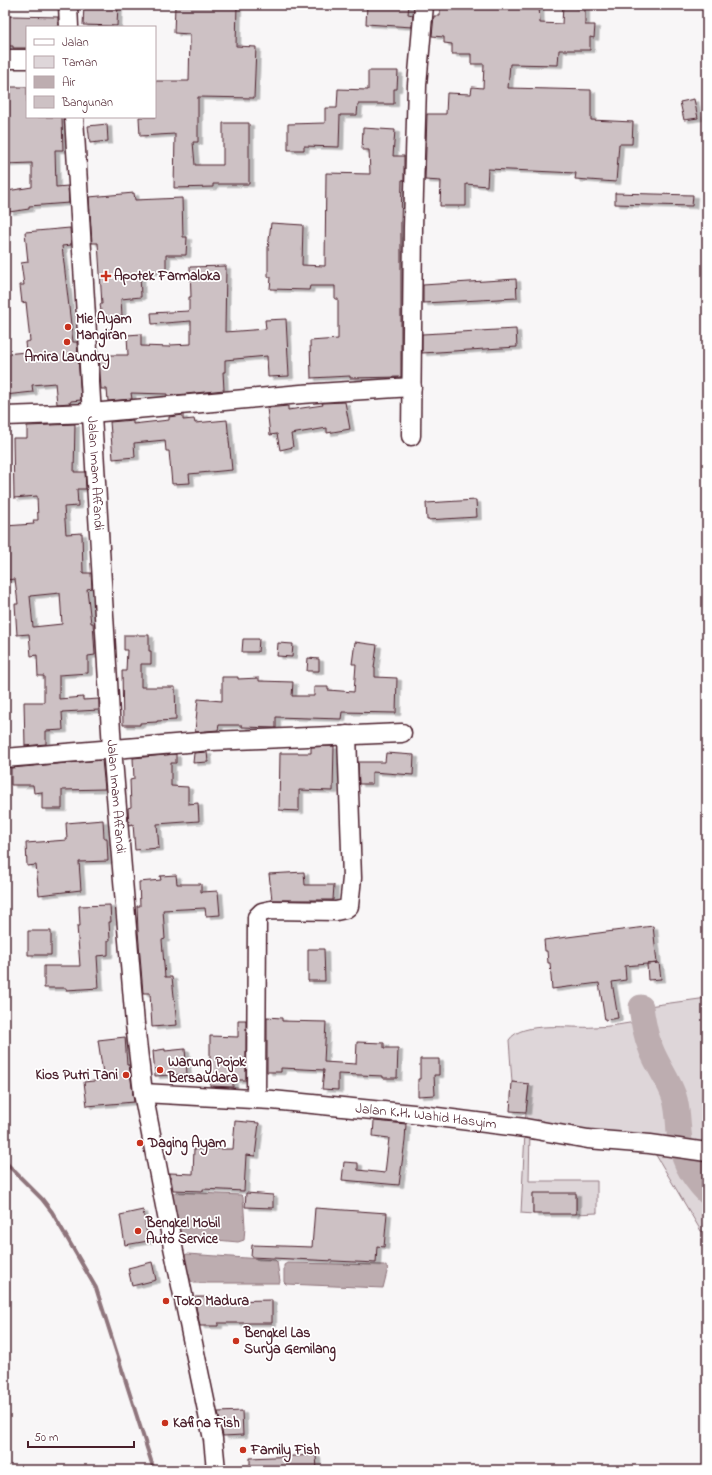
<svg xmlns="http://www.w3.org/2000/svg" width="712" height="1475" font-family="'Indie Flower',sans-serif">
<defs>
<filter id="shadow"><feDropShadow dx="4.5" dy="2.5" stdDeviation="0" flood-color="#0004"/></filter>
</defs>
<rect width="100%" height="100%" fill="#f8f6f7"/>
<filter id="ink" filterUnits="userSpaceOnUse"><feTurbulence type="fractalNoise" baseFrequency=".025" numOctaves="2"/><feDisplacementMap in="SourceGraphic" scale="8" xChannelSelector="R" yChannelSelector="G"/><feConvolveMatrix kernelMatrix="1 2 1 2 8 2 1 2 1" color-interpolation-filters="sRGB"/></filter>
<g filter="url(#ink)">
<path fill="#ded6d9" stroke="#947a82" d="M707,998V1152L683,1153C688,1169 696,1180 707,1192V1233L701,1231L650,1145L530,1130L529,1181H597V1213L576,1214V1194H533V1214L521,1213L526,1112L529,1084L512,1082L509,1040C522,1020 573,1029 594,1027C610,1027 627,1023 643,1021L641,1007Z"/>
<path fill="#bdadb0" stroke="#8f747b" d="M689,1156L707,1157V1179H706L692,1168Z
M176,1192L241,1195L243,1197L245,1227L244,1240L238,1242L185,1237L180,1236L177,1231L172,1196L173,1193Z
M187,1254L275,1260L277,1262L280,1281L279,1283H194L191,1281L183,1258L185,1255Z
M287,1263L384,1265L388,1268L383,1288L286,1284L284,1282V1265Z"/>
<g fill="none" stroke-linecap="round" stroke-linejoin="round">
<path stroke="#8f747b" stroke-width="4" d="M5,1162L42,1199L52,1212L96,1288L154,1470"/>
<path stroke="#bdadb0" stroke-width="25" d="M641,1007C643,1021 645,1035 651,1049C657,1065 668,1079 674,1096C678,1108 678,1120 679,1132C681,1158 690,1174 707,1192"/>
</g>
<path fill="#cdc1c4" stroke="#4a1f2b" fill-rule="evenodd" filter="url(#shadow)" d="M84,5H118L117,26L83,25Z
M175,5H237L236,46L256,47L254,98L198,97V142H193L195,165H223V123H249V184H213V187L174,188L175,134L140,136L139,117H155V81H189L190,34L174,33Z
M367,5H409L408,14L413,15L412,27L366,24Z
M440,5H539L540,23L562,24L563,5H576V8H585V25H595L594,38L590,37V50H559L558,65L510,64L508,88L591,90V120L633,122L632,144H619L616,182L575,179L576,173L488,169L487,186L466,184V206H440L441,181L425,180L427,114H446L447,93L471,94L472,87L483,88L484,64H471V54H452V44L444,43V37L432,36L434,16H440Z
M13,16L58,17V27H27V48H13V46H5V17Z
M368,71H398L397,89H394V104H358L357,115H340L339,147L304,146V150H288V124L325,123V108H337L338,89L368,90Z
M5,87H27V117H62L63,150H55L56,187L68,186L69,203L29,206V209L9,212L7,191L32,187V163L5,164Z
M694,99L698,118L684,120L680,102Z
M107,124L108,141L90,143L88,126Z
M363,128L395,130L393,156H404V180H402L401,224V377L350,378V376L311,378L310,341L338,339V299H335V286H310L309,290L270,289L271,277H268V248L271,223L303,225L302,265L325,266L326,173L370,174L369,150H362Z
M134,193L135,200L182,198L183,237H187L186,255H166V272H140L141,297L121,299L122,316L102,318L100,304H102L98,243H92L89,197Z
M615,193L693,195L692,206L615,204Z
M70,228L71,245L62,246L73,342H77L81,400L71,401L70,403L57,404L55,383L32,385L33,392L5,395V354L26,352L25,342L30,341L26,302L22,303L20,285H24L21,263L28,262L25,232Z
M226,266L225,332L266,329L265,320L286,319L289,376L268,377L267,356L225,360V372H223L224,390L167,396V394L131,393L132,399L108,401L107,389H101L99,355H128L127,335L141,334V346L170,347V345L191,344V321L152,324L151,313L189,311V297H191L190,267Z
M516,279L517,298L423,303V285Z
M516,329L517,347L422,353V334Z
M345,402L350,429L327,433V428L291,434L293,447L280,450L277,434L270,435L267,408L288,406V410L323,405L322,403Z
M183,415V420L194,419L195,423L227,420L232,470L189,474L190,483L172,484L169,451H166L165,440L134,443L135,457L113,459L110,422L133,420V424L169,420V417Z
M75,424L74,472H85L86,489H77L78,506L64,507L66,534L82,533L83,573H91L92,588L87,589L91,623H93L95,655L88,656V673L59,675V699L83,697V700L99,699V710L62,712L63,730L46,731V744L25,746L24,702H44V676H38L37,655L31,656L29,634L17,635L15,604H18L15,579L6,580L5,570V526L34,524L33,520H38L37,496L14,498L13,438H27V426ZM60,593L62,624L33,627L30,596Z
M476,500L477,517L427,520L426,503Z
M124,635H149V651H151V664H141V687H175L176,720L157,721V722L140,723V725H123L122,671H126L127,650H124Z
M243,639H259L258,652H242Z
M355,642L377,645L374,668H375V677L397,678L396,713L342,712L341,719L276,717V728L242,727V725H219L218,730L195,732L198,699L222,701V677H238V679L259,678V681L293,682L292,696H314V687H328V690L354,692L356,664H352Z
M278,643L293,644L292,657L277,656Z
M308,658L319,659V671H307Z
M334,746L333,791L299,790V811L279,810L280,753H311V747Z
M207,752L208,762L193,763L194,753Z
M386,753L414,755L413,775L372,772V784H359L358,762H385Z
M176,754V763H171V786L188,787V804L198,803L199,821L157,824L159,848L135,850L133,824L129,825L128,808L131,807L130,780L134,779L133,758Z
M102,760L105,789L62,790V809H42V792L34,793L33,785H11V768Z
M103,820L104,838H107L108,861L79,862L81,890L39,895L36,865L27,866L26,843L67,840L66,823Z
M304,872L305,885H334L333,900H272L269,874Z
M176,875L177,884H201V892L218,891L220,915L206,916L205,908L163,910L165,939L162,940L165,977H172L177,1025L152,1027L150,993H143L138,931L137,906H140L139,882L161,880L160,876Z
M110,905L111,922H109L110,940H108V955L97,956L99,988L66,990V988H44V966H80L77,926H80L79,906Z
M653,926L657,963L625,966L626,980L612,982L618,1018L605,1020L599,983L552,989L550,963H548L547,951H545L544,940Z
M28,931H51V955H28Z
M308,949H324L325,981H308Z
M659,963L661,979L648,980L647,964Z
M267,1017L282,1018V1021L326,1022L324,1062L356,1064L357,1042L384,1043V1048H398L397,1078H383V1076L338,1074V1090L322,1089L324,1070L281,1068V1072H267Z
M238,1020H246V1080H233V1087L210,1086V1036L238,1037Z
M125,1037L127,1065H129L134,1102L87,1106L84,1082L104,1080L98,1040Z
M165,1049V1051L185,1049L187,1074L155,1076L153,1051Z
M420,1059H439V1075H434L435,1095L418,1096V1079H420Z
M512,1082L529,1084L526,1112L510,1111Z
M235,1121L259,1123L255,1156L246,1155L244,1191L203,1189V1191L173,1190L170,1173L193,1174L194,1149H233Z
M374,1121L406,1124L405,1141L399,1185L342,1180L344,1162L358,1163V1170L385,1173L389,1138L373,1136Z
M246,1193L273,1195V1208L245,1207Z
M533,1193H576V1214H533Z
M315,1208L387,1213L384,1247L377,1246L376,1263L251,1257L252,1245L312,1247Z
M143,1210L148,1241L125,1245L120,1215Z
M152,1262L156,1280L132,1286L128,1268Z
M194,1297H218V1301L272,1300V1323H218V1326H200Z
M242,1411L243,1435L223,1436L218,1412Z
M316,1455L317,1470H250V1458Z"/>
<g fill="none" stroke-linecap="round" stroke-linejoin="round">
<g stroke="#4a1f2b" stroke-width="21">
<g id="minor">
<path d="M68,5L69,27"/>
<path d="M5,59H27"/>
<path id="s1" d="M74,117L112,748L135,1024L143,1093L173,1247L213,1439L216,1470"/>
<path d="M5,416L91,413L301,394L412,387"/>
<path d="M411,436L413,227L417,85L424,5"/>
<path d="M5,758L211,741L402,733"/>
<path id="s2" d="M143,1093L272,1100L413,1114L525,1128L588,1139L650,1144L707,1152"/>
<path d="M256,1099L257,917L262,912L271,910L336,911L345,909L349,906L352,878L347,735"/>
</g>
</g>
<use href="#minor" stroke="#fff" stroke-width="18"/>
</g>
</g>
<g fill="#c8321e" stroke="#fff" stroke-width="1.5">
<path d="M104 270h4v4h4v4h-4v4h-4v-4h-4v-4h4z"/>
<circle cx="68" cy="327" r="4"/>
<circle cx="67" cy="342" r="4"/>
<circle cx="160" cy="1070" r="4"/>
<circle cx="126" cy="1075" r="4"/>
<circle cx="140" cy="1143" r="4"/>
<circle cx="138" cy="1231" r="4"/>
<circle cx="166" cy="1301" r="4"/>
<circle cx="236" cy="1341" r="4"/>
<circle cx="165" cy="1423" r="4"/>
<circle cx="243" cy="1450" r="4"/>
</g>
<g text-anchor="middle" dominant-baseline="central" stroke-width="3.5" stroke-linejoin="round" paint-order="stroke">
<g font-size="14" font-weight="bold" fill="#4a1f2b" stroke="#fff" text-anchor="start">
<text x="114" y="276">Apotek Farmaloka</text>
<text x="76" y="319">Mie Ayam<tspan x="76" dy="16">Mangiran</tspan></text>
<text x="67" y="357" text-anchor="middle">Amira Laundry</text>
<text x="168" y="1062">Warung Pojok<tspan x="168" dy="16">Bersaudara</tspan></text>
<text x="118" y="1075" text-anchor="end">Kios Putri Tani</text>
<text x="148" y="1143">Daging Ayam</text>
<text x="146" y="1223">Bengkel Mobil<tspan x="146" dy="16">Auto Service</tspan></text>
<text x="174" y="1301">Toko Madura</text>
<text x="244" y="1333">Bengkel Las<tspan x="244" dy="16">Surya Gemilang</tspan></text>
<text x="173" y="1423">Kafina Fish</text>
<text x="251" y="1450">Family Fish</text>
</g>
<g font-size="14" fill="#4a1f2b" stroke="#fff">
<text stroke="none"><textPath href="#s1" startOffset="357">Jalan Imam Affandi</textPath></text>
<text stroke="none"><textPath href="#s1" startOffset="681">Jalan Imam Affandi</textPath></text>
<text stroke="none"><textPath href="#s2" startOffset="284">Jalan K.H. Wahid Hasyim</textPath></text>
</g>
</g>
<rect width="712" height="1475" fill="none" stroke="#fff" stroke-width="20"/>
<rect x="10" y="10" width="692" height="1455" fill="none" stroke="#4a1f2b" stroke-width="1.5" filter="url(#ink)"/>
<rect x="26" y="26" width="130" height="92" fill="#ffffff" stroke="#b7a5aa"/>
<rect x="34" y="39" width="20" height="6" fill="#ffffff" stroke="#b7a5aa"/>
<text x="62" y="46" font-size="12" fill="#4a1f2b">Jalan</text>
<rect x="34" y="56" width="20" height="12" fill="#ded6d9" stroke="#b7a5aa"/>
<text x="62" y="66" font-size="12" fill="#4a1f2b">Taman</text>
<rect x="34" y="76" width="20" height="12" fill="#bdadb0" stroke="#b7a5aa"/>
<text x="62" y="86" font-size="12" fill="#4a1f2b">Air</text>
<rect x="34" y="96" width="20" height="12" fill="#cdc1c4" stroke="#b7a5aa"/>
<text x="62" y="106" font-size="12" fill="#4a1f2b">Bangunan</text>
<path d="M28 1441v6h106v-6" fill="none" stroke="#4a1f2b" stroke-width="2"/>
<text x="34" y="1441" font-size="12" fill="#4a1f2b" stroke="#ffffff" stroke-width="3" paint-order="stroke">50 m</text>
</svg>
